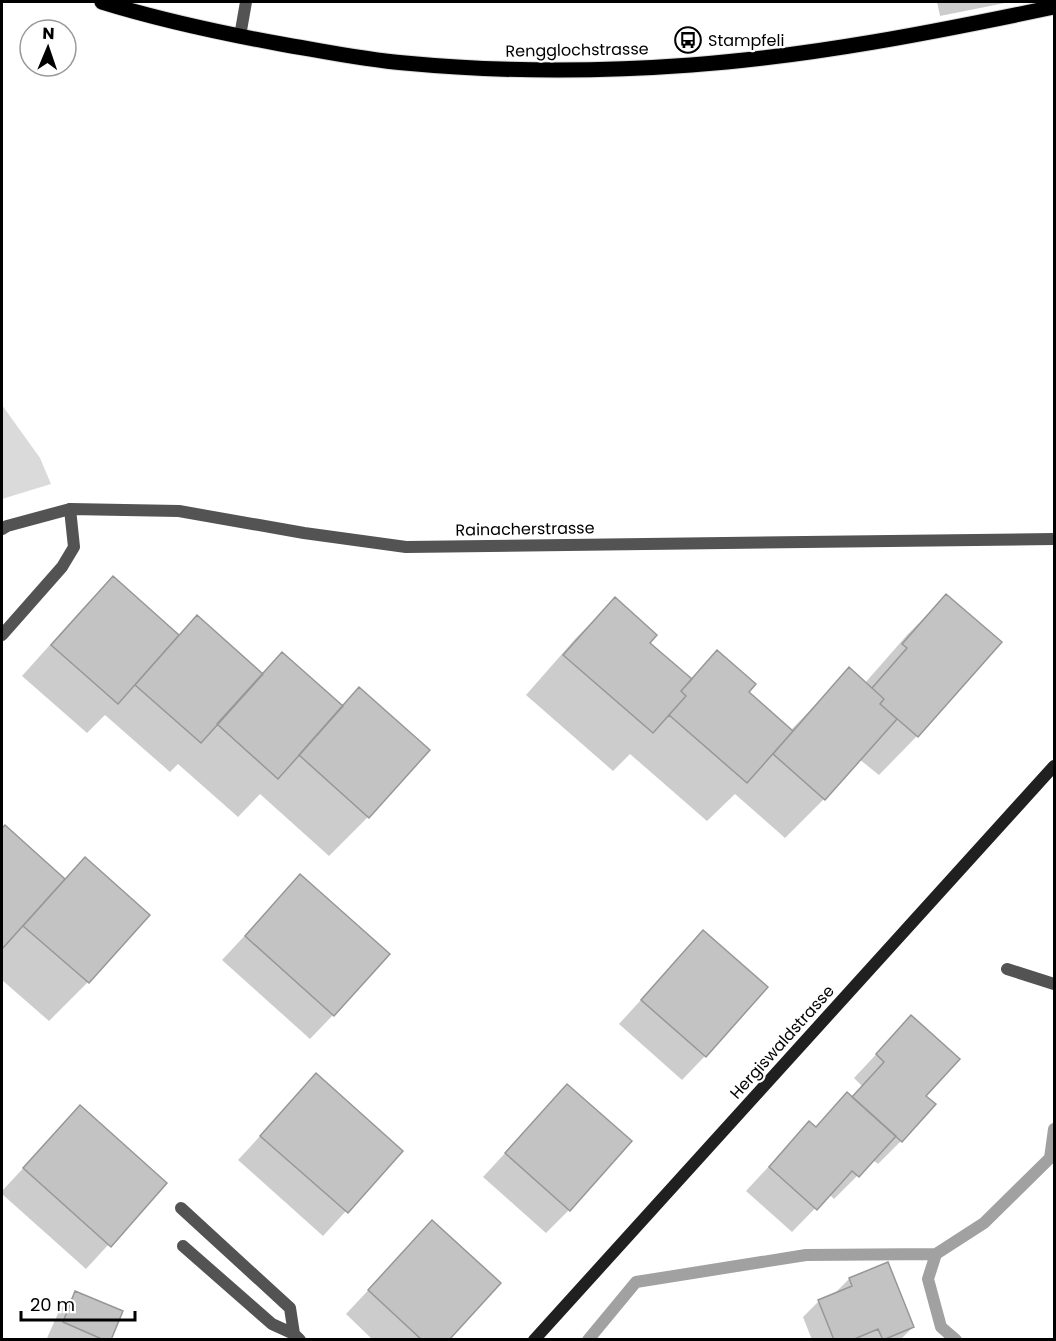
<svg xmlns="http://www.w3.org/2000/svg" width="1056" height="1341" font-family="Poppins,sans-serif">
<rect width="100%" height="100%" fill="#fff"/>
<path fill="#dadada" d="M2,405L40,458L51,484L2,499Z"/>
<path fill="#0003" d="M937,2H1010L940,16Z
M113,578L178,636L197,617L261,675L282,654L342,707L428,751L368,817L329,856L260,794L238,817L178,764L170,772L105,715L87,733L22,676L83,608Z
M946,596L1000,642L917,736L879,775L859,759L824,799L785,838L735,794L707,821L630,754L613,771L526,695L576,638L615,599L648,643L690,680L717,652L747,692L791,730L849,670L865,683L907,635Z
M5,827L64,880L85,859L148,915L88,982L49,1021L2,980V830Z
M300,876L333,1015L310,1039L222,960Z
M703,932L705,1056L682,1080L619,1024Z
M911,1017L924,1096L901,1141L878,1164L873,1160L834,1199L829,1194L792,1232L746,1191L809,1123L815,1128L847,1094L851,1098L862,1086L854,1078Z
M316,1075L401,1151L323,1236L238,1160Z
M567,1086L569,1210L546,1233L483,1177Z
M80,1107L165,1183L86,1269L2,1194V1191Z
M432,1222L447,1340H373L346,1314Z
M849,1279L913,1327L900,1340H812L803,1317L819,1301L833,1295Z
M76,1293L110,1340L47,1338L60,1309Z"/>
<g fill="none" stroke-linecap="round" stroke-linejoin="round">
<path stroke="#a1a1a1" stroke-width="12" d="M588,1340L636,1282L806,1255L936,1254
M956,1340L941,1327L928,1279L936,1254L984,1223L1050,1158L1054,1129"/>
</g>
<path fill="#c3c3c3" stroke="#979797" stroke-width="1.5" d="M113,576L179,635L118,704L51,645Z
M946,594L1002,642L918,737L880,704L884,699L872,688L907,648L902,644Z
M615,597L657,635L650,643L692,679L681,691L686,696L653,733L563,655Z
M197,615L263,674L201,743L135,685Z
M717,650L756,684L749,692L793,731L747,783L669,715L686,696L681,691Z
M282,652L343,706L278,779L217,724Z
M849,667L884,699L880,704L897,719L825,800L773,754Z
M359,687L430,750L369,818L299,755Z
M5,825L65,879L2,949V828Z
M85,857L150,915L89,983L23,926Z
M300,874L390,954L334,1016L245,936Z
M703,930L768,987L706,1057L641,1000Z
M911,1015L960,1059L926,1096L936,1104L902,1142L852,1097L884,1062L876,1054Z
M316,1073L403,1151L348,1213L260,1136Z
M567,1084L632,1141L570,1211L505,1153Z
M847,1092L896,1136L859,1177L852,1171L817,1210L769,1167L809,1121L816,1127Z
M80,1105L167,1183L111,1247L23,1168Z
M432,1220L501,1283L449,1340H422L368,1290Z
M888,1262L914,1327L883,1340L878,1329L852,1340H834L818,1300L852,1286L849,1278Z
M75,1291L123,1311L111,1340H104L63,1322Z"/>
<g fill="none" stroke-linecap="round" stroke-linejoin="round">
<g stroke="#dbdbdb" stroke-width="17">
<path id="primary" d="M102,2C160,20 221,33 281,44C322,51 364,60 405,63C500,72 596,72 691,65C813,56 935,32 1054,7"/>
</g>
<path stroke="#535353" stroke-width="12" d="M2,635L62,567L74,547L70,509
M181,1208L290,1308L294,1334L300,1340
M183,1246L272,1324L294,1334"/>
<path stroke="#535353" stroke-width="12" d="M240,36L246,2
M2,529L7,526L70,509L179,511L304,533L406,547L1054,539
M1007,969L1054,984"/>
<path stroke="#202020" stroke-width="12" d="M534,1340L1054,766"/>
<use href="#primary" stroke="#000" stroke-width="15"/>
</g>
<defs>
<g id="bus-ring" transform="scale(1.35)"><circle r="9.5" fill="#fff" stroke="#000" stroke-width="1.5"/><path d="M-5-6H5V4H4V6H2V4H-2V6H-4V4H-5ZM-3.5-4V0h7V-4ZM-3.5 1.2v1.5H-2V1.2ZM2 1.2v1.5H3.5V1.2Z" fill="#000"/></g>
</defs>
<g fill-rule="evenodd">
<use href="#bus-ring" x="688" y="40"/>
</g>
<g text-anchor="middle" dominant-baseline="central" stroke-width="4.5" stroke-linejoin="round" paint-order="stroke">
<g font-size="16" fill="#000" stroke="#fff" text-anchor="start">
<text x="708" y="40">Stampfeli</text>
</g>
<g font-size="16" fill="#000" stroke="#fff">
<text transform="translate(577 50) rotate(-1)">Rengglochstrasse</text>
<text transform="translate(525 529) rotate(-1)">Rainacherstrasse</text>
<text transform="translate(782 1042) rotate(-48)">Hergiswaldstrasse</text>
</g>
</g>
<rect width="1056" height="1341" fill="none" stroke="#000000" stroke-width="6"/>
<g transform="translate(48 48) rotate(2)"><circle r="28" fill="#ffffff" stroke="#999999" stroke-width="1.5"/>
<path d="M0-4.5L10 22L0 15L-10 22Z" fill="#000000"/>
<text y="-9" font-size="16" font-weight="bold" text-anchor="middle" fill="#000000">N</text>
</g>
<path d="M21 1311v9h114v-9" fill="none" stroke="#000000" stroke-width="3"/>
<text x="30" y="1311" font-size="18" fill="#000000" stroke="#ffffff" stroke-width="4.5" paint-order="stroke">20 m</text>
</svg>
